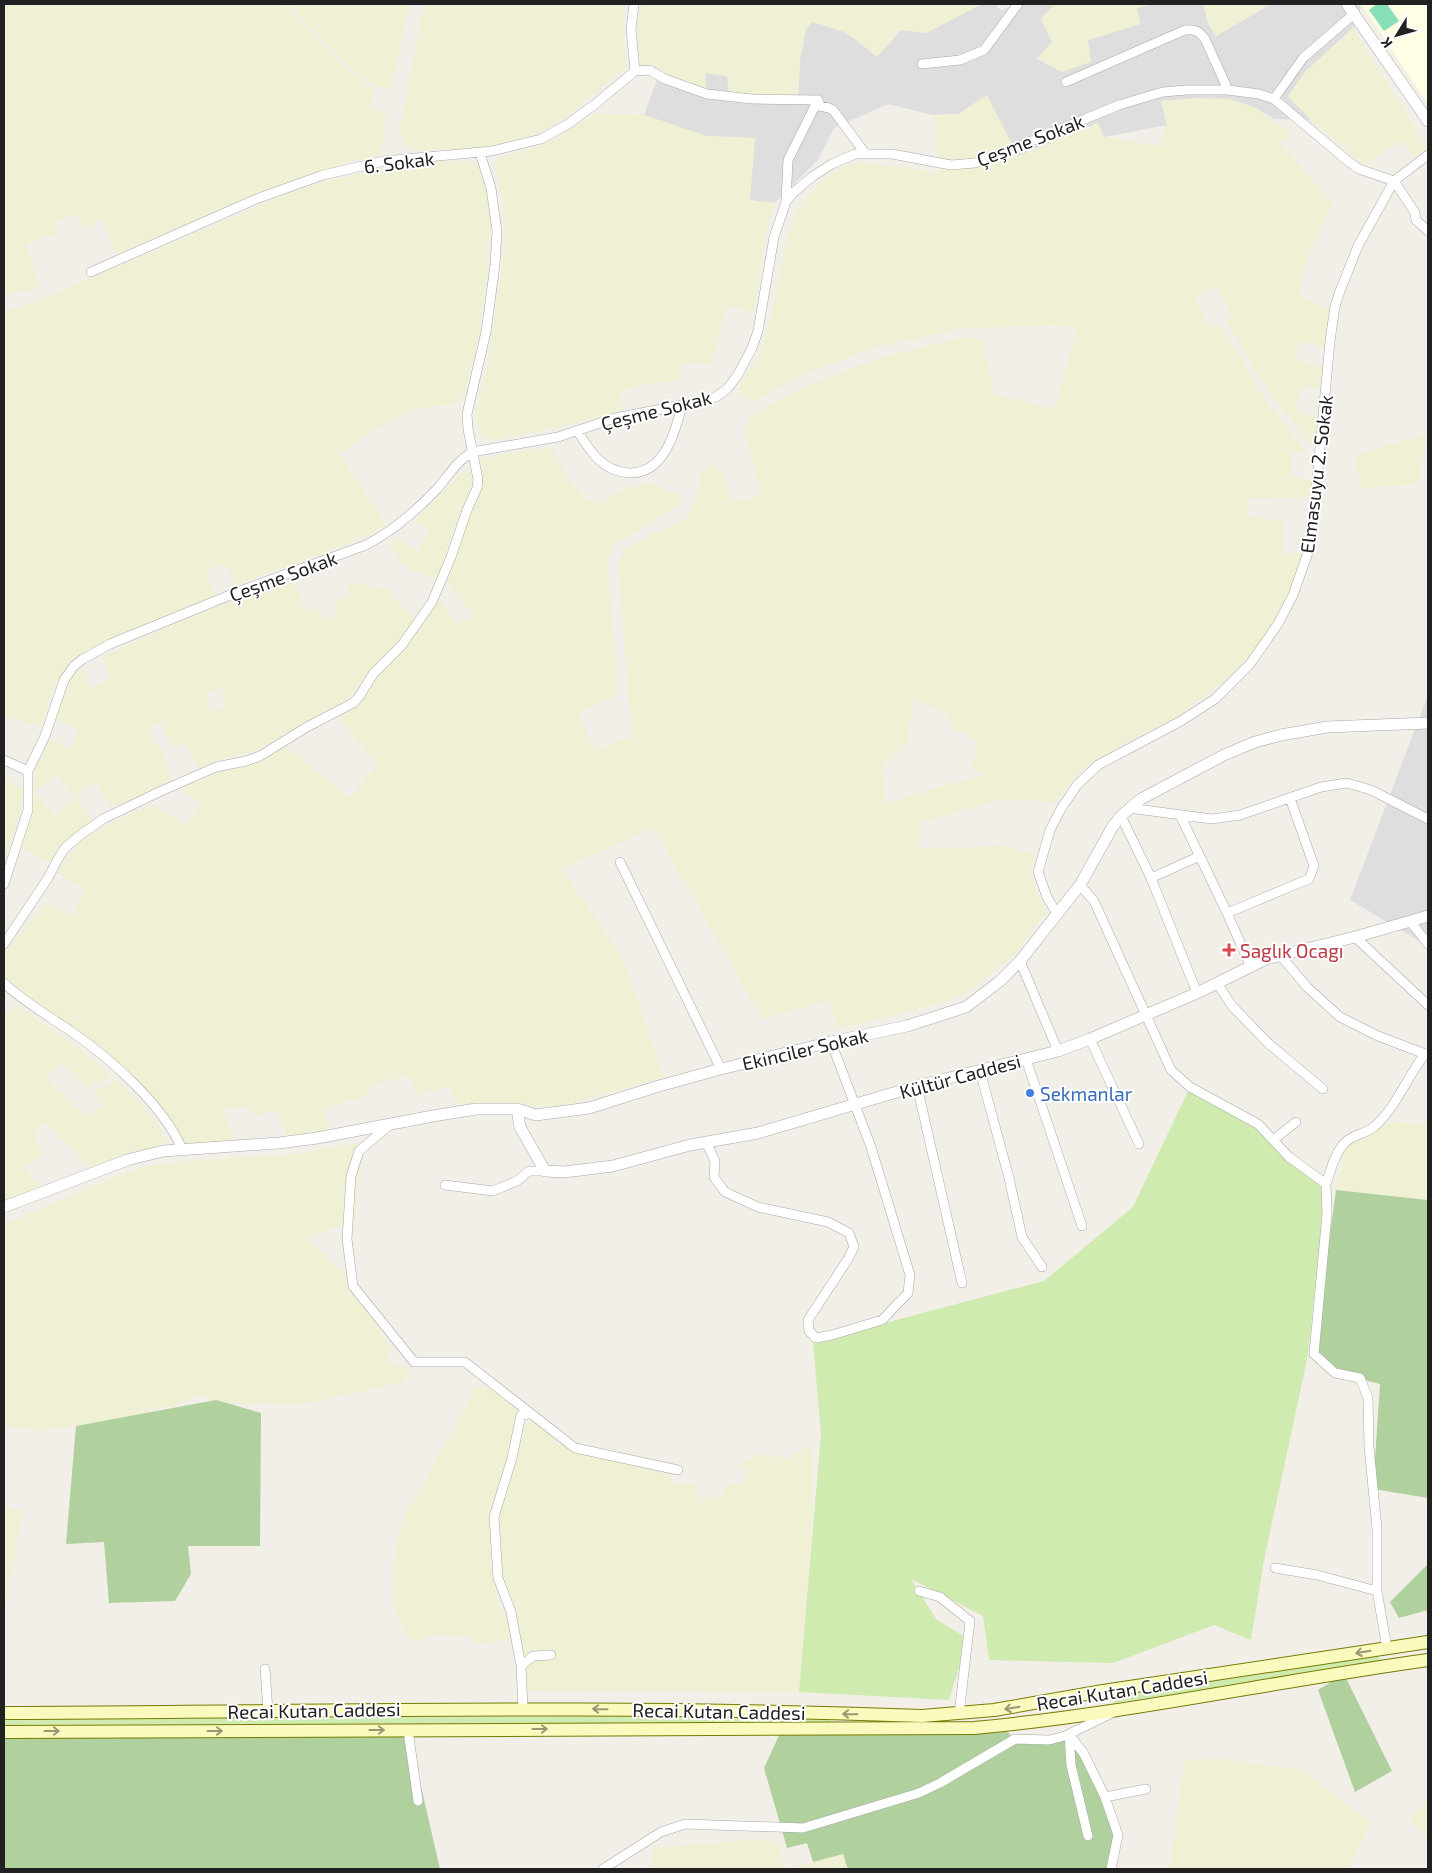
<svg xmlns="http://www.w3.org/2000/svg" width="1432" height="1873" font-family="'Exo 2',sans-serif">
<rect width="100%" height="100%" fill="#f2eee8"/>
<path fill="#dfdede" d="M982,4H994L1002,11L1013,4H1055L1041,19L1088,40L1140,24L1137,8L1153,4H1204L1216,36L1271,4H1360V22L1306,71L1288,96L1311,120L1274,119L1254,107L1198,98L1161,101L1167,125L1104,137L1098,123L1018,156L958,114L933,115L888,104L834,128L818,160L775,203L749,200L755,138L706,136L644,115L657,80L681,89L706,95L705,73L727,76L798,102L800,60L806,28L812,22L842,31L853,38L901,30L926,33Z
M1428,695V946L1350,900Z"/>
<path fill="#fffde4" d="M1361,4H1428V99L1425,100Z"/>
<path fill="#f0f0d4" fill-rule="evenodd" d="M4,4H284L346,68L374,89L372,108L387,114L380,157L352,161L296,179L117,254L102,220L84,228L76,213L55,223L58,233L26,244L40,288L4,295Z
M289,4H409L391,90L377,86L361,77L312,29Z
M424,4H626L623,13V38L627,67L565,117L539,133L479,149L412,150L403,143L400,129Z
M642,4H982L926,33L901,30L877,57L853,38L842,31L812,22L806,28L800,59L798,102L729,96L727,76L705,73L706,95L681,89L657,80L640,64L637,25Z
M1055,4H1153L1137,8L1140,24L1088,40L1091,62L1062,72L1037,59L1052,42L1041,19Z
M1203,4H1271L1216,36L1208,24Z
M1353,28L1427,147L1415,156L1399,141L1365,165L1311,120L1288,96L1306,71Z
M987,95L1018,156L1098,123L1104,137L1159,146L1167,125L1161,101L1198,98L1229,99L1254,107L1292,134L1280,143L1333,203L1305,264L1299,297L1329,308L1326,347L1299,342L1295,360L1322,368L1320,389L1300,388L1296,413L1318,417L1314,448L1270,393L1226,321L1232,316L1219,287L1194,297L1209,327L1220,324L1265,399L1306,452L1291,451V476L1312,481L1309,497L1248,499L1249,516L1283,521V553L1303,554L1289,594L1269,629L1253,652L1235,672L1175,719L1132,739L1090,763L1080,771L1055,803L1022,799L1000,800L921,822L918,848H965L999,845L1035,854L1030,871L1037,895L1047,911L1014,955L963,996L900,1014L838,1028L829,1001L762,1019L707,921L653,828L561,869L620,953L634,987L664,1077L562,1106L459,1104L450,1087L416,1095L411,1077H401L376,1084L364,1097L323,1108L330,1134L288,1140L277,1110L255,1116L245,1106L224,1109L234,1141L185,1145L133,1084L4,980V954L46,903L73,917L84,888L58,873L71,852L83,840L113,822L152,804L186,825L201,803L181,790L219,771L246,766L286,746L350,798L377,764L338,717L354,708L364,699L370,686L405,649L439,600L458,625L473,615L448,581L466,525L483,484L480,458L552,447L567,478L587,501L605,503L609,495L650,482L683,497L677,506L614,545L607,560L618,695L578,713L595,751L632,736L618,563L627,546L685,519L696,500L702,470L712,464L724,474L732,501L755,499L760,486L744,430L752,415L805,386L880,358L966,337L982,339L994,394L1055,409L1077,327L1053,325L960,329L877,347L802,375L752,403L738,389L761,352L772,314L785,247L791,224L798,209L813,190L831,174L846,166L861,162L939,173L933,115L958,114ZM913,700L945,713L953,728L978,741L972,768L987,774L915,794L886,805L882,767L907,742Z
M596,114L644,115L706,136L755,138L750,200L775,203L766,230L754,312L727,306L711,365L683,362L678,381L645,384L619,391L624,411L562,426L496,440L484,439L479,432L476,412L489,358L505,246L503,202L495,160L534,148L554,139Z
M440,161H460L478,163L490,204L488,270L478,340L473,363L460,403L414,409L378,428L339,454L385,523L374,532L346,545L236,585L226,564L205,572L215,596L96,645L71,661L54,685L41,727L4,716V311L36,302L279,197L322,182L379,170Z
M1425,435L1419,484L1361,488L1354,455Z
M467,467L472,479L473,489L447,546L439,580L412,571L402,563L389,542L396,537L418,552L430,531L415,522L451,484L460,473Z
M294,579L304,611L317,609L321,618L336,616L335,601L352,596L347,584L368,585L389,590L396,600L415,618L391,652L370,672L349,698L257,750L220,759L198,769L188,743L172,747L161,722L149,728L155,745L160,746L171,781L112,808L96,781L75,796L92,821L65,842L51,863L21,848L32,817L35,770L51,739L71,748L79,730L56,720L67,685L75,672L82,667L91,688L111,679L102,657L184,619ZM223,688L224,708L209,712L206,692ZM56,774L75,796L55,815L34,793Z
M4,780L23,789L22,805L19,816L4,864Z
M16,1005L80,1049L111,1075L87,1088L62,1064L45,1077L86,1117L102,1105L93,1093L117,1080L157,1122L169,1146L92,1169L45,1123L33,1134L44,1152L25,1168L42,1189L4,1202V1018Z
M1393,1122L1428,1125V1200L1336,1190L1347,1140Z
M385,1138L364,1152L357,1195L356,1220L307,1237L346,1276L371,1313L391,1349L386,1363L412,1369L403,1382L299,1405L260,1403L228,1404L199,1395L175,1406L149,1410L136,1418L42,1430L4,1426V1223L19,1218L100,1183L148,1166L194,1160L295,1154Z
M476,1387L494,1389L521,1415L503,1478L496,1495L493,1538L494,1580L496,1599L505,1615L511,1620L512,1639L480,1644L464,1636L432,1635L419,1642L411,1639L400,1624L393,1600L394,1562L399,1532L408,1509L424,1483Z
M534,1422L541,1425L560,1446L589,1451L671,1473L672,1483H695L697,1488L700,1499L725,1495L724,1484L742,1483L748,1472L738,1466L760,1453L786,1459L801,1452L811,1444L812,1514L799,1692L524,1691L519,1639L500,1598L498,1578L497,1517L507,1481L517,1459L526,1424Z
M4,1508L23,1510L4,1614Z
M1218,1758L1304,1771L1372,1824L1346,1869H1170L1184,1761Z
M1428,1800V1838L1409,1819Z
M752,1840L777,1841L785,1869H653L652,1848Z
M843,1854L848,1869H881H788Z"/>
<path fill="#d0ebaf" d="M1190,1087L1258,1124L1326,1184L1308,1355L1264,1560L1251,1640L1214,1625L1113,1663L989,1660L983,1616L911,1579L936,1619L968,1639L949,1700L799,1692L821,1434L813,1342L1044,1281L1133,1207Z
M1379,1656L1380,1663L1114,1703L1113,1696Z
M592,1716L830,1717V1724L594,1723L4,1725V1719Z"/>
<path fill="#b0d19d" d="M1336,1190L1428,1200V1498L1373,1489L1380,1384L1345,1375L1314,1354Z
M216,1400L261,1413L260,1546H188L191,1574L175,1601L109,1603L104,1542L66,1544L76,1426Z
M1428,1564V1610L1399,1618L1390,1602Z
M1344,1674L1392,1771L1355,1792L1318,1690Z
M1000,1725L1015,1739L1069,1734L1084,1754L1118,1835L1111,1869H848L843,1854L813,1862L807,1843L787,1848L764,1768L782,1729Z
M408,1730L440,1869H4V1731Z"/>
<path fill="#87e0b8" d="M1377,4H1387L1399,21L1384,31L1369,10Z"/>
<g fill="none" stroke-linecap="round" stroke-linejoin="round">
<g stroke="#a8a8a8" stroke-width="10">
<path id="minor" d="M922,64L960,60L984,50L1018,4
M635,71L649,70L665,79L707,94L752,99L818,100
M1066,82L1185,30C1195,29 1199,31 1205,39L1228,90
M1274,99L1303,58L1355,13
M786,202L788,160L818,100L820,106L829,108L833,110L865,153
M91,272L256,199L323,175L384,161L492,151L541,139L568,124L594,105L635,71L631,29L634,4
M577,430C583,440 590,451 598,459C606,467 617,472 629,473C664,474 675,433 682,405
M4,760L28,771
M1129,808L1212,819L1240,815L1321,787L1347,783L1371,790L1428,819
M1180,815L1227,913L1251,967
M1121,816L1151,878L1197,993
M620,862L721,1069
M1151,878L1200,856
M4,884L28,810V771L45,736L64,680L74,666L83,659L110,644L240,591L366,545C393,531 416,511 437,489C448,476 457,461 472,452L558,437L615,418L698,402L716,397L727,389L737,376L752,348L758,331L774,237L786,202L793,193L813,176L832,164L855,154H892L951,165L975,163L1005,152L1119,105L1149,96L1163,92L1187,90H1228L1259,94L1274,99L1349,162L1359,169L1394,181L1410,205L1415,213L1416,220L1428,231
M1080,885L1094,901L1171,1070L1190,1087L1258,1124L1289,1157L1326,1184L1327,1214L1314,1354L1335,1373L1360,1378L1368,1398L1369,1447L1377,1529V1591L1387,1648
M1227,913L1309,879L1314,866L1290,798
M1057,914L1047,897L1038,872L1050,830L1061,809L1077,785L1098,765L1181,721L1215,699L1250,664L1278,624L1293,595L1311,544L1330,341L1335,306L1340,291L1358,246L1394,181L1428,155
M1410,921L1428,944
M1355,937L1428,1005
M4,944L48,878L59,857L65,848L79,836L103,819L159,792L216,767L246,761L260,756L307,727L353,703L359,697L373,674L402,645L432,602L451,557L467,510L477,488L478,479L468,429L467,414L486,332L495,265L497,231L491,188L480,153
M1280,955L1307,987L1340,1017L1378,1036L1428,1055
M1020,961L1058,1051
M4,983C24,1002 49,1016 72,1032C110,1058 164,1106 182,1149
M1217,983L1232,1006L1269,1044L1323,1089
M1090,1039L1139,1144
M1026,1059L1082,1226
M980,1071L1009,1178L1022,1237L1042,1267
M917,1086L962,1283
M392,1123L359,1151L351,1176L347,1239L353,1286L414,1362H465L575,1448L678,1470
M1273,1140L1296,1122
M706,1142L715,1161L714,1177L725,1192L758,1207L828,1222L849,1233L854,1247L848,1259L808,1320L809,1331L816,1338L832,1335L882,1320L908,1293L910,1275L871,1147L831,1042
M1326,1184C1331,1170 1335,1150 1348,1140C1356,1134 1368,1133 1375,1126C1397,1106 1407,1077 1425,1054
M445,1185L493,1191L517,1181L529,1171H545
M1275,1568L1317,1575L1377,1591
M919,1591L940,1597L970,1621L959,1714
M521,1666L511,1612L498,1578L494,1517L512,1458L521,1415L529,1414
M265,1669L268,1711
M523,1708L521,1666L533,1656L551,1655
M408,1730L418,1801
M1069,1734L1084,1754L1105,1797L1146,1789
M1069,1734L1071,1765L1088,1836
M1105,1797L1118,1835L1111,1869
M603,1869L661,1832L685,1824L803,1828L919,1793L940,1783L1015,1739L1049,1740L1065,1736L1112,1713"/>
</g>
<g stroke="#a8a8a8" stroke-width="12">
<path id="tertiary" d="M1347,4L1428,121
M517,1109L520,1127L545,1171L564,1172L613,1166L690,1145L758,1133L917,1086L1058,1051L1090,1039L1197,993L1266,959L1355,937L1428,916
M4,1207L127,1160L163,1151L279,1143L317,1138L433,1116L476,1109H517L536,1115L589,1108L659,1086L721,1069L831,1042L907,1026L966,1007L1000,981L1020,961L1080,885L1113,826L1121,816L1141,799L1224,755L1255,742L1281,735L1327,727L1428,723"/>
</g>
<g stroke="#777c04" stroke-width="14">
<path id="secondary" d="M4,1713C310,1712 616,1704 922,1716L994,1710L1103,1691L1428,1642
M4,1732L974,1728C1126,1714 1276,1681 1428,1660"/>
</g>
<use href="#minor" stroke="#fff" stroke-width="9"/>
<use href="#tertiary" stroke="#fff" stroke-width="11"/>
<use href="#secondary" stroke="#faf9be" stroke-width="12"/>
</g>
<defs><path id="oneway-shaft" d="M-6 0H5M1.5-3L5.5 0L1.5 3" fill="none" stroke-width="1.6" stroke-linecap="round" stroke-linejoin="round" transform="scale(1.25)"/></defs>
<g stroke="#989877">
<use href="#oneway-shaft" transform="translate(1363 1652) rotate(171)"/>
<use href="#oneway-shaft" transform="translate(1012 1708) rotate(171)"/>
<use href="#oneway-shaft" transform="translate(600 1709) rotate(-179)"/>
<use href="#oneway-shaft" transform="translate(850 1714) rotate(-179)"/>
<use href="#oneway-shaft" transform="translate(540 1729)"/>
<use href="#oneway-shaft" transform="translate(377 1730)"/>
<use href="#oneway-shaft" transform="translate(52 1731)"/>
<use href="#oneway-shaft" transform="translate(215 1731)"/>
</g>
<path fill="#e0444e" stroke="#fff" stroke-width="2" d="M1226.5 942.5h5v5h5v5h-5v5h-5v-5h-5v-5h5z"/>
<circle fill="#3f7fe0" stroke="#fff" stroke-width="2" cx="1030" cy="1093" r="5"/>
<g text-anchor="middle" dominant-baseline="central" stroke-width="4" stroke-linejoin="round" paint-order="stroke">
<g font-size="19" fill="#212121" stroke="#fff">
<text transform="translate(1030 140) rotate(-21)">Çeşme Sokak</text>
<text transform="translate(399 162) rotate(-7)">6. Sokak</text>
<text transform="translate(656 410) rotate(-14)">Çeşme Sokak</text>
<text transform="translate(1316 474) rotate(-83)">Elmasuyu 2. Sokak</text>
<text transform="translate(283 576) rotate(-20)">Çeşme Sokak</text>
<text transform="translate(805 1049) rotate(-13)">Ekinciler Sokak</text>
<text transform="translate(960 1076) rotate(-15)">Kültür Caddesi</text>
<text transform="translate(1122 1690) rotate(-9)">Recai Kutan Caddesi</text>
<text transform="translate(314 1710) rotate(-1)">Recai Kutan Caddesi</text>
<text transform="translate(719 1711) rotate(1)">Recai Kutan Caddesi</text>
</g>
<g font-size="19" fill="#be3a42" stroke="#fff" text-anchor="start">
<text x="1240" y="950">Saglık Ocagı</text>
</g>
<g font-size="19" fill="#366cbe" stroke="#fff" text-anchor="start">
<text x="1040" y="1093">Sekmanlar</text>
</g>
</g>
<rect width="1432" height="1873" fill="none" stroke="#212121" stroke-width="10"/>
<g transform="translate(1397 35) rotate(233)" stroke="#ffffff" stroke-width="4" paint-order="stroke">
<path d="M0-4L9 19L0 12L-9 19Z" fill="#212121"/>
<text y="-8" font-size="14" font-weight="bold" text-anchor="middle" fill="#212121">K</text>
</g>
</svg>
